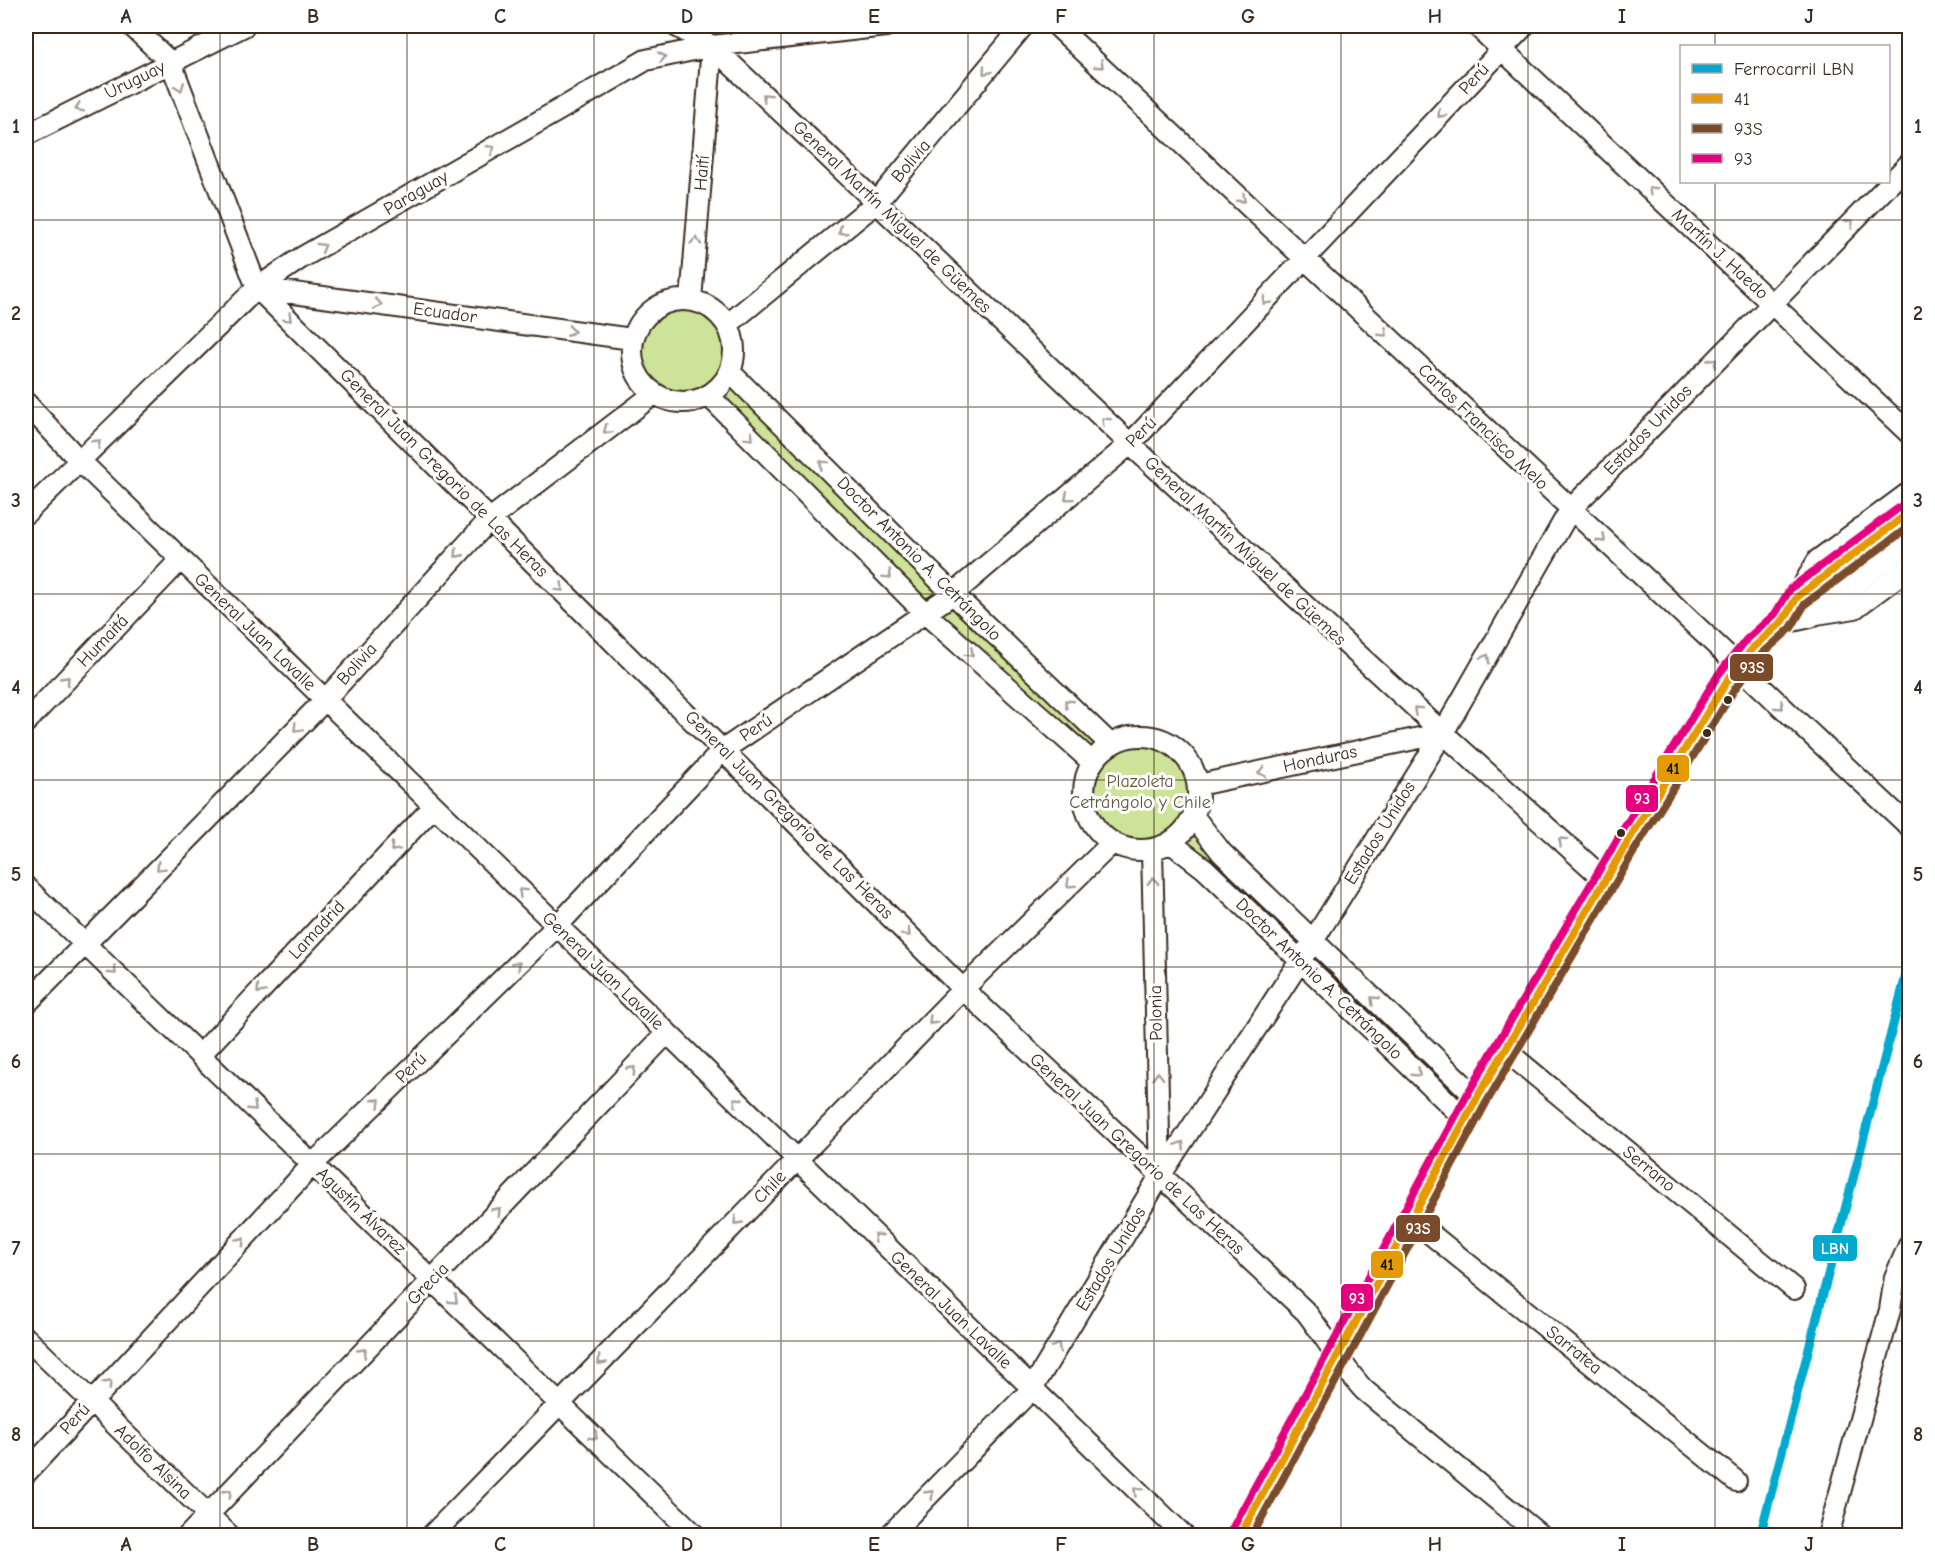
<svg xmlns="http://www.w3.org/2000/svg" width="1935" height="1561" font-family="'Comic Neue',sans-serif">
<rect width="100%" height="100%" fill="#fff"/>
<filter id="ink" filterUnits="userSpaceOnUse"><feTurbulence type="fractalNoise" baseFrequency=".0167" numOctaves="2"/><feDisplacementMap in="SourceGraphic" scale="12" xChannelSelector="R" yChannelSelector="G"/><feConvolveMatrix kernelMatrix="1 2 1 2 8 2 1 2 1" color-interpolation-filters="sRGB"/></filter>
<g filter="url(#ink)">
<path fill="#cde399" stroke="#84865c" stroke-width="1.5" d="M641 351a42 42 0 1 1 84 0a42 42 0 1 1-84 0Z
M730,372L1110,744L1100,752L1092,762L709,396Z
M1091 792a50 50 0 1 1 100 0a50 50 0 1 1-100 0Z
M1194,817L1477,1098L1437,1090L1170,842L1184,833Z"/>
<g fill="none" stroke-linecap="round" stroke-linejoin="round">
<g stroke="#3b2a1e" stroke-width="24">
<path id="minor" d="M132,26L171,63L257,288L963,989L1306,1312C1326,1338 1342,1366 1364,1390L1541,1536
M676,26L712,46L1130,444L1443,733L1605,880
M1057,26L1910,827
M1477,26L1910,434
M26,135L244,26
M257,288L632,339
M632 351a51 51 0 1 1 102 0a51 51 0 1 1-102 0Z
M691,300L712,46
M727,325L876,203L1023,26
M730,372L953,594L1110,744
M709,396L926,614L1092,762
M26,403L79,460L1184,1536
M26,513L257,288L301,258L646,60L712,46L886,26
M1798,594L1818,560L1910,492
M1810,615L1855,608L1910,567
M26,722L181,559
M1084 793a57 57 0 1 1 114 0a57 57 0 1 1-114 0Z
M1198,785L1443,733
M1194,817L1222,853L1477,1098
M1170,842L1205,869L1465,1119
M1152,850L1160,1176
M26,887L696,1536
M26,1004L325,700L490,519L654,394
M1505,1050L1794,1289
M200,1055L434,806
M1412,1219L1736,1481
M26,1338L230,1536
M26,1473L313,1164L557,926L723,750L953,594L1130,444L1524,26
M188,1536L667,1033
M431,1536L963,989L1112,843
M889,1536L1032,1389L1160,1176L1313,941L1443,733L1570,510L1910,163
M1828,1536L1890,1310L1895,1277L1910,1243"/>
</g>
<g stroke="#3b2a1e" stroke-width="28">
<path id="major" d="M1783,621L1810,615L1910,540
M1240,1536L1477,1098L1630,838L1727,681L1754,647L1783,621L1797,597L1910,512"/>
</g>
<use href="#minor" stroke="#fff" stroke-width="20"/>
<use href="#major" stroke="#fff" stroke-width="24"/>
<g stroke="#fff" stroke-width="12">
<path id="bus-1" d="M1240,1536L1477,1098L1630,838L1727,681L1754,647L1783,621L1797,597L1910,512"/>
</g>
<g stroke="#fff" stroke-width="12">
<path id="bus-2" d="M1252,1536L1486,1103L1639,843L1736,687L1762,654L1791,628L1805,604L1910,526"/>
</g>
<g stroke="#fff" stroke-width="12">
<path id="bus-3" d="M1231,1531L1468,1093L1621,833L1718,675L1746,640L1775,614L1790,589L1904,504"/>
</g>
<use href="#bus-1" stroke="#e49a03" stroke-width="8"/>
<use href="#bus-2" stroke="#7a4b2a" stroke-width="8"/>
<use href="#bus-3" stroke="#e5007d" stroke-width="8"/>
<g stroke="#fff" stroke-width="14">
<path id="rail-1" d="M1760,1536L1910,960"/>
</g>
<use href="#rail-1" stroke="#00a9ce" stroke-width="9"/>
</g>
<defs><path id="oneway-chevron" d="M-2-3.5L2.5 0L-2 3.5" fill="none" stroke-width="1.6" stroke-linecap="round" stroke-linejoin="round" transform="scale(1.5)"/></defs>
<g stroke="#a79f9a">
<use href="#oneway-chevron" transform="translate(662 57) rotate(-12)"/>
<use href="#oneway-chevron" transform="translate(1100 65) rotate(43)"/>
<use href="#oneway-chevron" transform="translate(986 71) rotate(130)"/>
<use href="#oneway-chevron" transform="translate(180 87) rotate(69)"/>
<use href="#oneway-chevron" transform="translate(766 97) rotate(-136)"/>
<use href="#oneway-chevron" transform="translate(79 108) rotate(154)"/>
<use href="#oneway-chevron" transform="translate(1441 114) rotate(133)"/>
<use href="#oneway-chevron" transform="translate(491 149) rotate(-30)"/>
<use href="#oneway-chevron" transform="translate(1652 190) rotate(-137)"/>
<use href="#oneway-chevron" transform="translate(1242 199) rotate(43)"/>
<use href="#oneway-chevron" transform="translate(1850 223) rotate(-45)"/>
<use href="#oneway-chevron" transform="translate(842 231) rotate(141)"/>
<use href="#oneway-chevron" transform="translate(696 241) rotate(-85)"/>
<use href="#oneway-chevron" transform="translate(322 247) rotate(-30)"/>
<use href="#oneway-chevron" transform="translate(1266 301) rotate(133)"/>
<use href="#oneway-chevron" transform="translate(378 304) rotate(8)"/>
<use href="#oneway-chevron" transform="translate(288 318) rotate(45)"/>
<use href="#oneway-chevron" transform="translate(571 331) rotate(8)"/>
<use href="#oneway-chevron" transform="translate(1384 333) rotate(44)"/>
<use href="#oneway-chevron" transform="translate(1713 362) rotate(-46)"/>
<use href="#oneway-chevron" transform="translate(1105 421) rotate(-136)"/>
<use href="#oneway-chevron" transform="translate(607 430) rotate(143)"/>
<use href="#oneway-chevron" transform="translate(750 437) rotate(45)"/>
<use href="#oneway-chevron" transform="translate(97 443) rotate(-44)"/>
<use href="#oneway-chevron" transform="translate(823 464) rotate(-135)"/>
<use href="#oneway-chevron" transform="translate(1068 497) rotate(140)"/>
<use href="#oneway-chevron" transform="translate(1602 539) rotate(43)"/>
<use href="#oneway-chevron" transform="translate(458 554) rotate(132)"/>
<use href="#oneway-chevron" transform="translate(888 575) rotate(45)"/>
<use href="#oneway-chevron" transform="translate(560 588) rotate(45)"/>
<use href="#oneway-chevron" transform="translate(970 653) rotate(42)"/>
<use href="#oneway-chevron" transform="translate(1486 658) rotate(-60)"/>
<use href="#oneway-chevron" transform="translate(66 680) rotate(-46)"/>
<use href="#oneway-chevron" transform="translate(1068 703) rotate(-136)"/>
<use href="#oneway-chevron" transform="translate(1780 706) rotate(43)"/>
<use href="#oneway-chevron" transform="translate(1417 710) rotate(-137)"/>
<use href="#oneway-chevron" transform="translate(297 728) rotate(135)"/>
<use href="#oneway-chevron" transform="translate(1262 772) rotate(168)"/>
<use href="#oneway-chevron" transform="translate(1562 841) rotate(-138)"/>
<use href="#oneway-chevron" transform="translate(394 848) rotate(133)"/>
<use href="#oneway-chevron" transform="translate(160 867) rotate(135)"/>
<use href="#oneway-chevron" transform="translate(1153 881) rotate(-91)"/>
<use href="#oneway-chevron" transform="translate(1070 884) rotate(136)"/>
<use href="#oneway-chevron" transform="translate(522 892) rotate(-136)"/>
<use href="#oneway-chevron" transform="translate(907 933) rotate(45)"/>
<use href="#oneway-chevron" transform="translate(517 965) rotate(-44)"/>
<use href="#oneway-chevron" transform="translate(113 971) rotate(44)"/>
<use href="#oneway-chevron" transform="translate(260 990) rotate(133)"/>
<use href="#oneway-chevron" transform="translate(1374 1000) rotate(-136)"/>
<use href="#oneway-chevron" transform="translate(932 1021) rotate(134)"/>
<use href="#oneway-chevron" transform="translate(632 1070) rotate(-46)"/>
<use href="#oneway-chevron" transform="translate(1417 1073) rotate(44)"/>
<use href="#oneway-chevron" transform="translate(1158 1076) rotate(-91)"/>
<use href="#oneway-chevron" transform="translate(737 1101) rotate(-136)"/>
<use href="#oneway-chevron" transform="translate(377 1102) rotate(-44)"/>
<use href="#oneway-chevron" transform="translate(253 1107) rotate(44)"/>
<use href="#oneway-chevron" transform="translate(1181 1145) rotate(-57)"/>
<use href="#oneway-chevron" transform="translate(497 1211) rotate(-46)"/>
<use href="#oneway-chevron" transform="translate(737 1221) rotate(134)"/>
<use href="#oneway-chevron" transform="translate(877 1237) rotate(-136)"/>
<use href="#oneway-chevron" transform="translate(241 1241) rotate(-47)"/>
<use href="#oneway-chevron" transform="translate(454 1300) rotate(44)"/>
<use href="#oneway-chevron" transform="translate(1057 1347) rotate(-59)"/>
<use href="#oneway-chevron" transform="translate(363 1352) rotate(-46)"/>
<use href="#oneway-chevron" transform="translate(601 1361) rotate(134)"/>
<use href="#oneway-chevron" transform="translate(108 1384) rotate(-47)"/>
<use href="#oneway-chevron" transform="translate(594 1436) rotate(44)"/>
<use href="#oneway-chevron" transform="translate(1137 1491) rotate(-136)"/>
<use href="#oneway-chevron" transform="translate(228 1493) rotate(-46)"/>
<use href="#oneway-chevron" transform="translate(930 1494) rotate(-46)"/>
</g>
</g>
<path fill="none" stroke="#3b2a1e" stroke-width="1.5" stroke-opacity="0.55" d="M220,26V1536M407,26V1536M594,26V1536M781,26V1536M968,26V1536M1154,26V1536M1341,26V1536M1528,26V1536M1715,26V46M1715,182V1536M26,220H1910M26,407H1910M26,594H1910M26,780H1910M26,967H1910M26,1154H1910M26,1341H1910"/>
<g fill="#3b2a1e" stroke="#fff" stroke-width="2">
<circle cx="1728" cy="700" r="5"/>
<circle cx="1707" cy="733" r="5"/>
<circle cx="1621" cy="833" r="5"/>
</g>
<g text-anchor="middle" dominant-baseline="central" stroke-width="6" stroke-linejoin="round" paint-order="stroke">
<g font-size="18" fill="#3b2a1e" stroke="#fff">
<text transform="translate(1474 79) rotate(-47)">Perú</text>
<text transform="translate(135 80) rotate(-26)">Uruguay</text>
<text transform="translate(911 161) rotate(-50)">Bolivia</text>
<text transform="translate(702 173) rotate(-85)">Haití</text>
<text transform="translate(416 193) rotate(-30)">Paraguay</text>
<text transform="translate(892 217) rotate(44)">General Martín Miguel de Güemes</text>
<text transform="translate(1720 254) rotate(43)">Martín J. Haedo</text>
<text transform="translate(445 313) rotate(8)">Ecuador</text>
<text transform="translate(1483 427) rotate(44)">Carlos Francisco Melo</text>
<text transform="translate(1648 430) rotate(-46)">Estados Unidos</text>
<text transform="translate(1141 432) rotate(-45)">Perú</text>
<text transform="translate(444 473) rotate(45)">General Juan Gregorio de Las Heras</text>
<text transform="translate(1245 551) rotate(43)">General Martín Miguel de Güemes</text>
<text transform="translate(919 559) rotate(45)">Doctor Antonio A. Cetrángolo</text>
<text transform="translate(255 632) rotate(44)">General Juan Lavalle</text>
<text transform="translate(103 641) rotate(-46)">Humaitá</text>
<text transform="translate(357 664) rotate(-48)">Bolivia</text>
<text transform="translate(756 728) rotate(-34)">Perú</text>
<text transform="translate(1320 759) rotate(-12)">Honduras</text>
<text transform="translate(789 815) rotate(45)">General Juan Gregorio de Las Heras</text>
<text transform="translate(1380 833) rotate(-58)">Estados Unidos</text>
<text transform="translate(317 930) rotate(-47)">Lamadrid</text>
<text transform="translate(603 971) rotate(44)">General Juan Lavalle</text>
<text transform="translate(1319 979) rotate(44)">Doctor Antonio A. Cetrángolo</text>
<text transform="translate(1156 1013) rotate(-91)">Polonia</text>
<text transform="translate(411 1068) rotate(-44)">Perú</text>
<text transform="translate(1137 1154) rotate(43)">General Juan Gregorio de Las Heras</text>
<text transform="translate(1649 1169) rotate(39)">Serrano</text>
<text transform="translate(770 1187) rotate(-46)">Chile</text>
<text transform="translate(361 1211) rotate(44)">Agustín Álvarez</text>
<text transform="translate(1111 1259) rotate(-59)">Estados Unidos</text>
<text transform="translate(428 1284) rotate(-46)">Grecia</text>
<text transform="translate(951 1310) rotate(44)">General Juan Lavalle</text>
<text transform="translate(1574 1350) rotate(39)">Sarratea</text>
<text transform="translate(75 1419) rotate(-47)">Perú</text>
<text transform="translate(153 1462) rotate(44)">Adolfo Alsina</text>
</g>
<g font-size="18" fill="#60583d" stroke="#fff">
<text x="1140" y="781">Plazoleta<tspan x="1140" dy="21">Cetrángolo y Chile</tspan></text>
</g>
</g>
<g stroke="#fff" stroke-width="2">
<rect x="1729" y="653" width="45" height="29" rx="6" fill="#7a4b2a"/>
<rect x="1656" y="754" width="34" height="29" rx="6" fill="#e49a03"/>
<rect x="1625" y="784" width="34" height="29" rx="6" fill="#e5007d"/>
<rect x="1395" y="1214" width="46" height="29" rx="6" fill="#7a4b2a"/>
<rect x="1812" y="1234" width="46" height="28" rx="6" fill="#00a9ce"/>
<rect x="1370" y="1250" width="34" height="29" rx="6" fill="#e49a03"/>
<rect x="1340" y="1283" width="34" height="29" rx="6" fill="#e5007d"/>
</g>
<g font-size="16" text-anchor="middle" font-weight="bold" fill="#fff">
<text x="1752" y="673">93S</text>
<text x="1642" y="804">93</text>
<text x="1418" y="1234">93S</text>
<text x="1835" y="1254">LBN</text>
<text x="1357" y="1304">93</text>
</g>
<g font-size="16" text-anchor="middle" font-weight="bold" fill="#111">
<text x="1673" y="774">41</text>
<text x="1387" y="1270">41</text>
</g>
<rect width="1935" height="1561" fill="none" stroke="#fff" stroke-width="66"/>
<rect x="1680" y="45" width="210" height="138" fill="#ffffff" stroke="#b1aaa5" stroke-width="1.5"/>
<rect x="1692" y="64" width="30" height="9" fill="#00a9ce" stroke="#b1aaa5" stroke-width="1.5"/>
<text x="1734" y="75" font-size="18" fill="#3b2a1e">Ferrocarril LBN</text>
<rect x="1692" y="94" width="30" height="9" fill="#e49a03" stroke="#b1aaa5" stroke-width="1.5"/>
<text x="1734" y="105" font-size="18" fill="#3b2a1e">41</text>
<rect x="1692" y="124" width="30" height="9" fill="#7a4b2a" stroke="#b1aaa5" stroke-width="1.5"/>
<text x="1734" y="135" font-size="18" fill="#3b2a1e">93S</text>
<rect x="1692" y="154" width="30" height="9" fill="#e5007d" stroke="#b1aaa5" stroke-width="1.5"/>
<text x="1734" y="165" font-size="18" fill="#3b2a1e">93</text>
<rect x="33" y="33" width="1869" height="1495" fill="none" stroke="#3b2a1e" stroke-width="2"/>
<g font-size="20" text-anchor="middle" font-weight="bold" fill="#3b2a1e">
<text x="126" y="23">A</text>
<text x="313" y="23">B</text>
<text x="500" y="23">C</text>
<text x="687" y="23">D</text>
<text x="874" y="23">E</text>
<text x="1061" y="23">F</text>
<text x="1248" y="23">G</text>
<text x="1435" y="23">H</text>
<text x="1622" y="23">I</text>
<text x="1809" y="23">J</text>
<text x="16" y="133">1</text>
<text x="1918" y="133">1</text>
<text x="16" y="320">2</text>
<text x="1918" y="320">2</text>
<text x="16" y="507">3</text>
<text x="1918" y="507">3</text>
<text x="16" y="694">4</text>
<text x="1918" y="694">4</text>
<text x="16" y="881">5</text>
<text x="1918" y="881">5</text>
<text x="16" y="1068">6</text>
<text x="1918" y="1068">6</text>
<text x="16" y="1255">7</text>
<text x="1918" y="1255">7</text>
<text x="16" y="1441">8</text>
<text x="1918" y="1441">8</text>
<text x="126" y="1551">A</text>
<text x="313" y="1551">B</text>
<text x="500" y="1551">C</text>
<text x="687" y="1551">D</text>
<text x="874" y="1551">E</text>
<text x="1061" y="1551">F</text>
<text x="1248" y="1551">G</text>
<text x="1435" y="1551">H</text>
<text x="1622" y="1551">I</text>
<text x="1809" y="1551">J</text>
</g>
</svg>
